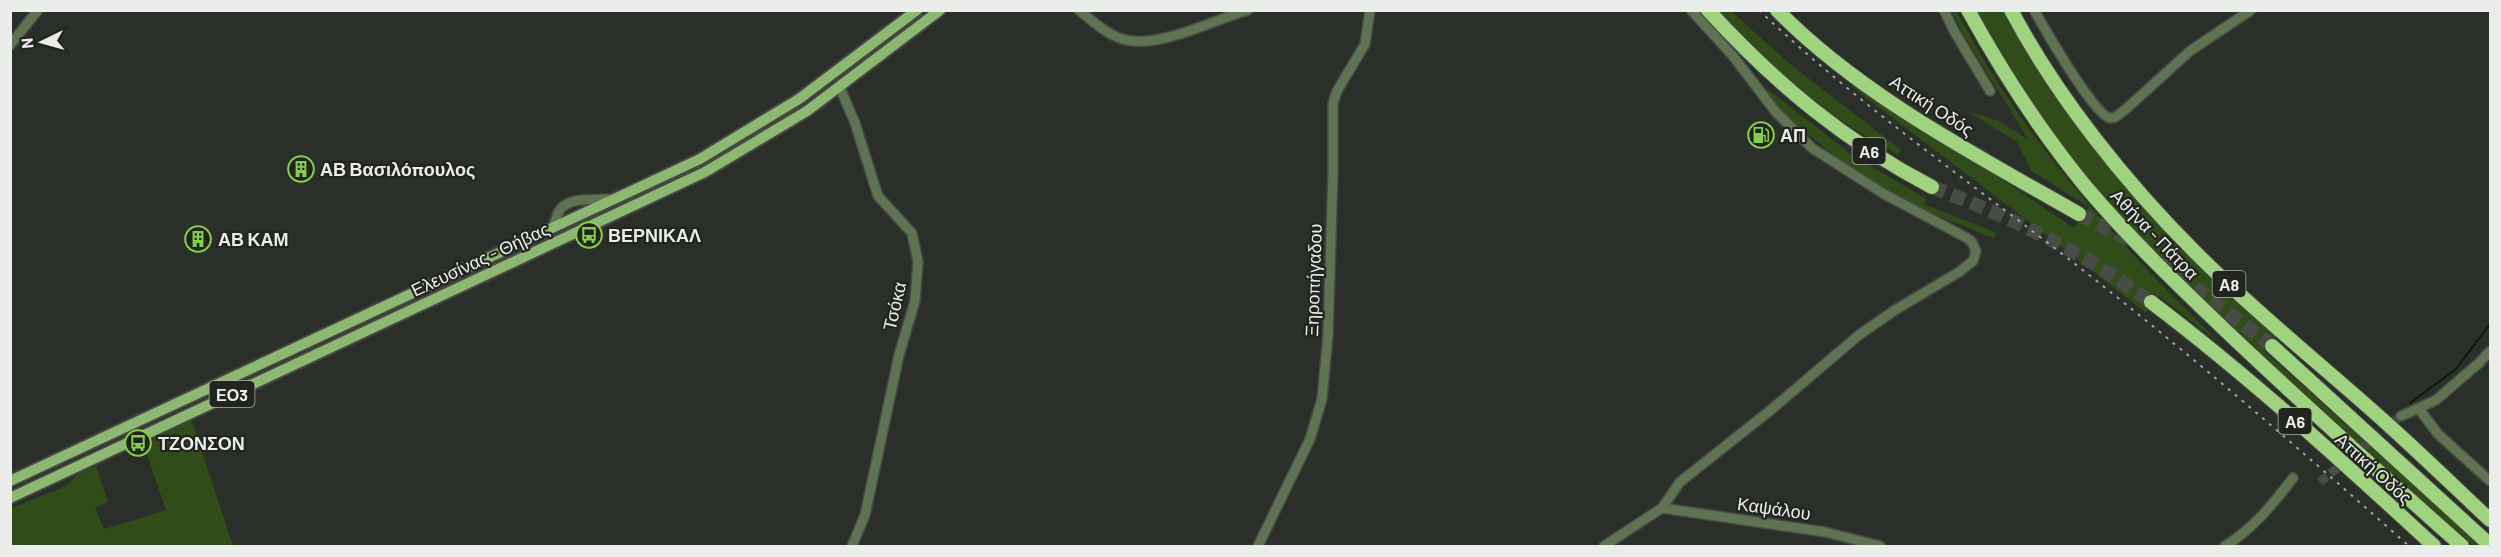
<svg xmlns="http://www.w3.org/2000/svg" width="2501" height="557" font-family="Barlow,sans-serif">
<rect width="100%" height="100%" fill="#2b2f29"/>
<path fill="#2f4c19" d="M1720,11H1731L1790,64L1901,150L1898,155C1876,141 1852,129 1831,113C1791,83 1754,48 1720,11Z
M1952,11H1957C2021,138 2120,246 2222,345L2159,296L2146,313L2080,261L1851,86L1853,83L1956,148L2074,228L2089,207L2031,171L2017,142L1969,112L1999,121L2028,139L1962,32Z
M1975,11H2005L2191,257L2277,337L2265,352L2482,546H2474L2261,356L2136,234L2089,181L2046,123Z
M1769,90L1852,155L1925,198L1926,205L1995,232L1996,235L1993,238L1914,206L1850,168L1789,119L1767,92Z
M190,415L233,546H11V508L66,486L78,474L96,466L108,502L95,508L104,529L166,510L144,446Z"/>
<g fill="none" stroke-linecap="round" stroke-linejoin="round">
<path stroke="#0a1902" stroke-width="2" d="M2410,403L2456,369L2490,324"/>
<path stroke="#484c46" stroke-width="9" stroke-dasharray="9 4.5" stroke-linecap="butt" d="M2320,482L2401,416"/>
<path stroke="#484c46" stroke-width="14" stroke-dasharray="14 7" stroke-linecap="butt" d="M1932,187C1989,209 2045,234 2098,266C2116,277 2133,290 2151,302
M2079,214L2133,242
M2161,262L2272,346"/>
<g stroke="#464a44" stroke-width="12">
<path id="minor" d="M1079,10C1092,21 1107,34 1122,39C1157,50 1213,20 1248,10
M1944,10L1954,31L1990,91
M2034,10C2044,28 2094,115 2110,118C2116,119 2121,112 2126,109L2190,51L2251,10
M10,45L38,10
M840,88L855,123L878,196L912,233L918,262L915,301L899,355L865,515L852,546
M551,229C556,223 556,217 559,211C568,196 597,200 612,199
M2419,409L2438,434L2490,481
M2401,416L2436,400L2479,363L2490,351
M1662,508L1825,532L1880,546
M1258,546L1310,439L1322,399L1328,335L1333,171V103L1337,91L1365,44L1370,10
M1604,546L1662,508L1680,482L1772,409L1859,335L1895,310L1959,272L1973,261L1976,251L1972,242L1967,238L1884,194L1812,148L1775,111L1733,56L1691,10
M2225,546C2253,529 2273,504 2293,478"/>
</g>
<g stroke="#464a44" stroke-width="14">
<path id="major" d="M10,481L700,159L799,99L917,10
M10,498L705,172L807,111L940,10"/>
</g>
<g stroke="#464a44" stroke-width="16">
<path id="highway" d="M1708,10C1775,83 1844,141 1932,187
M1777,10C1860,95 1976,155 2079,214
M1968,10C2002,72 2041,132 2086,187C2129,238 2177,284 2225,330C2303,404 2382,475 2462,546
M2011,10C2057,97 2126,183 2195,252C2258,315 2328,370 2394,430C2427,460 2458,490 2490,520
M2151,302C2250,377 2343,462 2434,546
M2272,346L2490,545"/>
</g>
<use href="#minor" stroke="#5f7352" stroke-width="9"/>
<use href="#major" stroke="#8db872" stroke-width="10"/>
<use href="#highway" stroke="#a0d37f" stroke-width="14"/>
<path stroke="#9fa29e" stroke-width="2" stroke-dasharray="3 6" stroke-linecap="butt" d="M1759,10C1859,106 1976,186 2084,271C2196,359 2303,452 2409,546"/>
</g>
<defs>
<g id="fuel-ring" transform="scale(1.35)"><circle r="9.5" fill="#22251f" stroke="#85cf4c" stroke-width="1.5"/><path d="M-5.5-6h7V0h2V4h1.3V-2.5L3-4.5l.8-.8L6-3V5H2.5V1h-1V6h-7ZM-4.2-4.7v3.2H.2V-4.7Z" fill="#85cf4c"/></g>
<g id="building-ring" transform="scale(1.35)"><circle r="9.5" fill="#22251f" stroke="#85cf4c" stroke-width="1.5"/><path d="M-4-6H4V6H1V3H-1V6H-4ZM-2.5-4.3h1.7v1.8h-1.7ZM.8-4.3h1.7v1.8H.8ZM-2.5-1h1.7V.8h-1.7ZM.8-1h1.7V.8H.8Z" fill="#85cf4c"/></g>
<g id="bus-ring" transform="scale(1.35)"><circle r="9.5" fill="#22251f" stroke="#85cf4c" stroke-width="1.5"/><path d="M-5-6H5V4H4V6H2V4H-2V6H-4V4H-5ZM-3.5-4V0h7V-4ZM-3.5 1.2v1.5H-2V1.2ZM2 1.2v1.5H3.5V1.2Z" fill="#85cf4c"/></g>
</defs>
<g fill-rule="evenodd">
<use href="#fuel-ring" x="1761" y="135"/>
<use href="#building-ring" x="301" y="169"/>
<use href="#bus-ring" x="589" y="235"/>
<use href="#building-ring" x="198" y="239"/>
<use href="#bus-ring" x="138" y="443"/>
</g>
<g text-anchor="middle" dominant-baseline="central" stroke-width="4.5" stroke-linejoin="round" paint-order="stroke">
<g fill="#22251f" stroke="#aeb1ac" stroke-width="1.5">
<rect x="1852.5" y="138" width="33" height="26" rx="4.5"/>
<rect x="2212.5" y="271" width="33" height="26" rx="4.5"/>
<rect x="209.5" y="381" width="45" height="26" rx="4.5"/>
<rect x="2278.5" y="408" width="33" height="26" rx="4.5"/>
</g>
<g font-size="16" font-weight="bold" fill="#eaede9">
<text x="1869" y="151">Α6</text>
<text x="2229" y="284">Α8</text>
<text x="232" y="394">ΕΟ3</text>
<text x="2295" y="421">Α6</text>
</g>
<g font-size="18" fill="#eaede9" stroke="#22251f">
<text transform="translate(1932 105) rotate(33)">Αττική Οδός</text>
<text transform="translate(2155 234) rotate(46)">Αθήνα - Πάτρα</text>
<text transform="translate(480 259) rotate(-25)">Ελευσίνας - Θήβας</text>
<text transform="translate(1313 280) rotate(-88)">Ξηροπήγαδου</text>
<text transform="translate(894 306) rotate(-77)">Τσόκα</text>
<text transform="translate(2374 468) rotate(42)">Αττική Οδός</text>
<text transform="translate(1774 508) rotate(8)">Καψάλου</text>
</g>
<g font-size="18" font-weight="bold" fill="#eaede9" stroke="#22251f" text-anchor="start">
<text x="1780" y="135">ΑΠ</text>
<text x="320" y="169">ΑΒ Βασιλόπουλος</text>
<text x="608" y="235">ΒΕΡΝΙΚΑΛ</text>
<text x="218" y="239">ΑΒ ΚΑΜ</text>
<text x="158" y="443">ΤΖΟΝΣΟΝ</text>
</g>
</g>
<rect width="2501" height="557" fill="none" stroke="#eaede9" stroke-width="24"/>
<g transform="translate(42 42) rotate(265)" stroke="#22251f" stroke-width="4.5" paint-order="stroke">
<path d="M0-4.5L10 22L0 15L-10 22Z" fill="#eaede9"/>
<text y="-9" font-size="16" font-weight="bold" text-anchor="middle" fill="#eaede9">N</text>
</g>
</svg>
